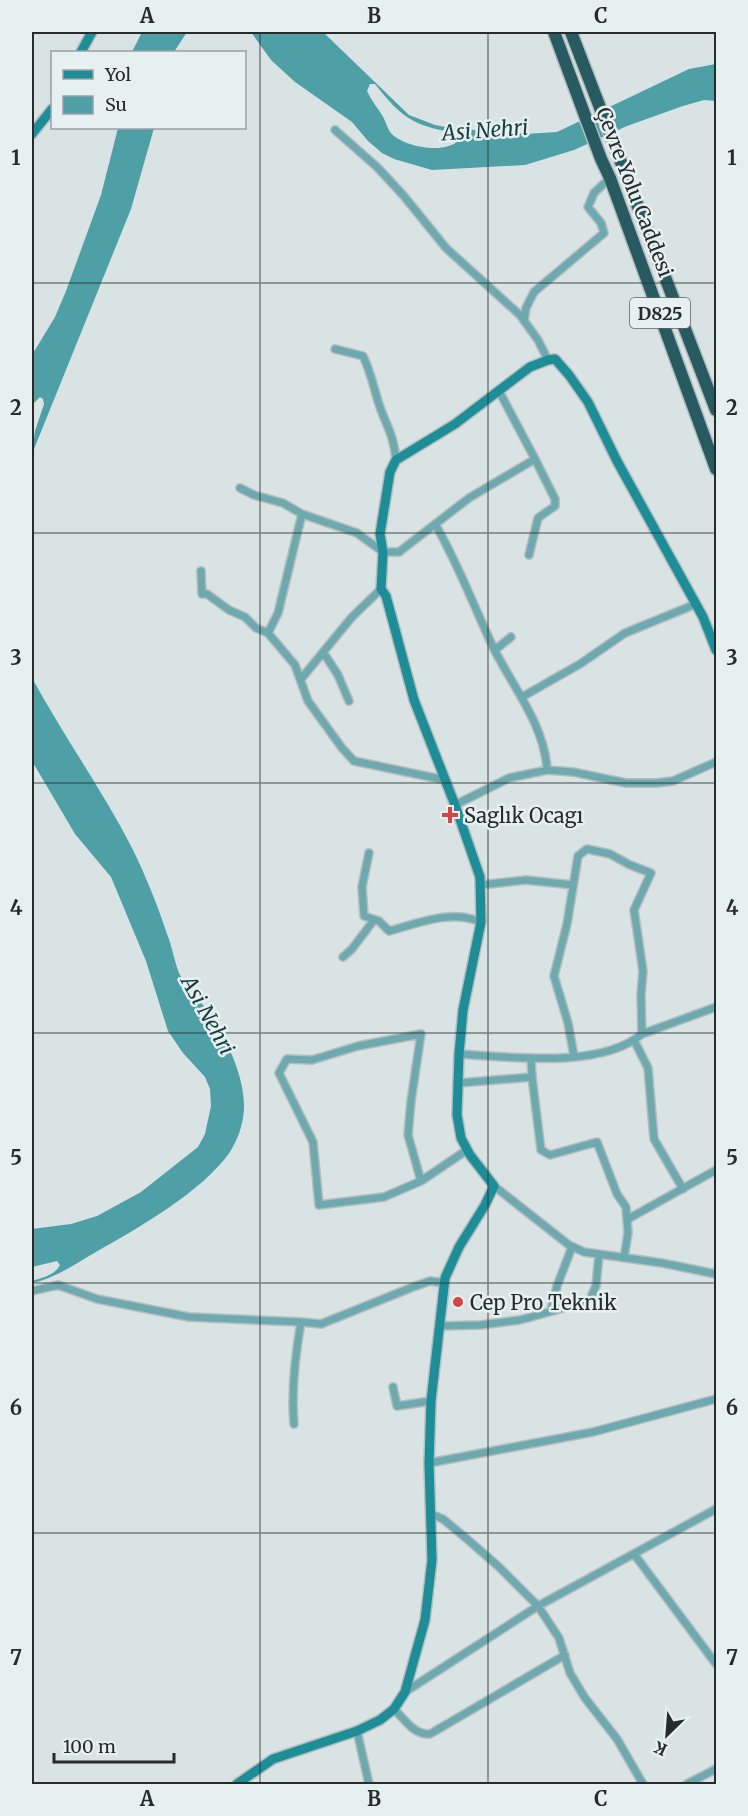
<svg xmlns="http://www.w3.org/2000/svg" width="748" height="1816" font-family="Merriweather,serif">
<rect width="100%" height="100%" fill="#d9e3e4"/>
<path fill="#4f9fa7" fill-rule="evenodd" d="M142,32H187L174,52H132Z
M251,32H323L409,115L435,125L450,128L526,134L557,132L689,69L716,64V101L704,100L683,106L627,126L574,150L525,165L432,170L394,159L382,153L368,141L352,122L295,82L271,60ZM370,84H375C402,118 412,125 455,133L459,136V140C445,155 402,147 390,132C387,127 385,120 382,115C377,107 371,100 367,91Z
M118,128H154L131,209L32,454L35,431L44,404L43,399L40,397L32,405V355L55,317L66,291L101,195Z
M32,678C63,735 101,788 131,846C145,874 157,904 167,934C172,946 174,960 179,973C185,986 195,994 203,1005C224,1033 245,1074 244,1109C243,1125 238,1139 230,1152C202,1192 138,1228 96,1252C75,1264 56,1278 32,1283V1281C42,1278 55,1275 60,1265L57,1261L32,1267V1229L71,1224L97,1216L141,1192L198,1147L205,1134L211,1106L210,1089L205,1077L183,1053L168,1031L146,961L111,877L75,834L32,761Z"/>
<g fill="none" stroke-linecap="round" stroke-linejoin="round">
<g stroke="#b5bebf" stroke-width="10">
<path id="street" d="M335,130L377,167L403,195L446,248L520,315L538,340L548,360
M524,321L526,308L534,292L604,233L601,223L588,207L594,193L610,178
M335,349L363,356C370,370 373,385 378,401C385,424 394,434 396,460
M499,391L535,459
M240,488L254,495L283,503L302,514
M435,524C458,563 474,607 494,649C513,687 545,726 547,770
M201,571L202,594H207L229,610L245,617L256,628L268,633L295,665L308,701L342,748L354,761L445,780
M268,633L278,613L302,514L357,533L383,552H399L469,498L535,459L555,499V506L538,518L529,555
M495,650L511,637
M323,652L338,675L349,701
M301,679L352,617L381,589
M522,697L580,664L625,633L696,604
M455,805L509,778L547,770L573,772L626,783H656L673,781L716,762
M369,853L362,887L364,916L379,921L389,931C419,923 451,909 481,922
M480,885L526,880L573,885
M343,957L352,949L374,920
M421,1034L411,1101L408,1135L421,1181L384,1197L319,1205L313,1142L279,1073L287,1059L312,1060L358,1046Z
M634,1040L648,1068L654,1139L683,1189
M459,1054C510,1057 601,1069 642,1034L716,1007
M574,1056L568,1023L554,976L567,924L578,856L587,849L610,854L630,865L651,873L634,910L643,971L641,995L642,1034
M531,1058L532,1077
M459,1083L532,1077L541,1150L550,1155L597,1142L617,1194L626,1207L628,1233L624,1258
M421,1181L467,1150
M494,1186L569,1245L584,1252L662,1263L716,1274
M628,1219L716,1170
M32,1291L58,1285L97,1299L189,1317L301,1322L321,1324L413,1287L430,1281L445,1283
M551,1310L557,1286L572,1247
M440,1326L481,1325L520,1320L578,1304L590,1299L596,1286L599,1254
M393,1387L397,1406L431,1401
M294,1424C291,1389 295,1356 301,1322
M429,1463L593,1432L716,1399
M431,1514L443,1519L467,1539L498,1566L538,1606L559,1638L570,1673L585,1698L617,1739L643,1784
M634,1554L716,1664
M405,1692L538,1606L716,1509
M394,1709C405,1720 414,1735 430,1734L565,1655
M357,1731L369,1784
M687,1784L716,1769"/>
</g>
<g stroke="#b5bebf" stroke-width="12">
<path id="secondary" d="M81,52L92,32
M32,134L52,109
M237,1784L273,1759L357,1731L380,1720L394,1709L405,1692L425,1620L432,1560L429,1463L431,1401L445,1278L459,1247L485,1205L494,1186L470,1155L461,1138L457,1115L459,1054L463,1010L481,922L480,877L455,805L414,700L386,596L381,589L383,552L380,534L390,472L396,460L455,424L530,367L548,360L555,359L569,375L588,402L617,461L703,617L716,650"/>
</g>
<g stroke="#b5bebf" stroke-width="15">
<path id="highway" d="M554,32L601,159L610,178L716,469
M571,32L716,410"/>
</g>
<use href="#street" stroke="#6ea9b0" stroke-width="7"/>
<use href="#secondary" stroke="#1d8d98" stroke-width="9"/>
<use href="#highway" stroke="#285b61" stroke-width="12"/>
</g>
<path fill="none" stroke="#272b2b" stroke-width="1.5" stroke-opacity="0.55" d="M260,32V1784M488,32V1784M32,283H716M32,533H716M32,783H716M32,1033H716M32,1283H716M32,1533H716"/>
<g fill="#d44544" stroke="#e6f0f1" stroke-width="2">
<path d="M447 806h6v6h6v6h-6v6h-6v-6h-6v-6h6z"/>
<circle cx="458" cy="1302" r="6"/>
</g>
<g text-anchor="middle" dominant-baseline="central" stroke-width="5" stroke-linejoin="round" paint-order="stroke">
<rect fill="#e6f0f1" stroke="#606666" stroke-width="1.5" x="630" y="298" width="60" height="30" rx="4.5"/>
<g font-size="18" font-weight="bold" fill="#272b2b">
<text x="660" y="313">D825</text>
</g>
<g font-size="20" fill="#272b2b" stroke="#e6f0f1">
<text transform="translate(635 192) rotate(69)">Çevre Yolu Caddesi</text>
</g>
<g font-size="20" fill="#272b2b" stroke="#e6f0f1" text-anchor="start">
<text x="464" y="815">Saglık Ocagı</text>
<text x="470" y="1302">Cep Pro Teknik</text>
</g>
<g font-size="21" font-style="italic" fill="#173d41" stroke="#e6f0f1">
<text transform="translate(485 130) rotate(-4)">Asi Nehri</text>
<text transform="translate(208 1015) rotate(61)">Asi Nehri</text>
</g>
</g>
<rect width="748" height="1816" fill="none" stroke="#e6f0f1" stroke-width="66"/>
<rect x="51" y="51" width="195" height="78" fill="#e6f0f1" stroke="#9aa1a2" stroke-width="1.5"/>
<rect x="63" y="70" width="30" height="9" fill="#1d8d98" stroke="#9aa1a2" stroke-width="1.5"/>
<text x="105" y="81" font-size="18" fill="#272b2b">Yol</text>
<rect x="63" y="96" width="30" height="18" fill="#4f9fa7" stroke="#9aa1a2" stroke-width="1.5"/>
<text x="105" y="111" font-size="18" fill="#272b2b">Su</text>
<g transform="translate(667 1735) rotate(205)" stroke="#e6f0f1" stroke-width="4.5" paint-order="stroke">
<path d="M0-4.5L10 22L0 15L-10 22Z" fill="#272b2b"/>
<text y="-9" font-size="16" font-weight="bold" text-anchor="middle" fill="#272b2b">K</text>
</g>
<path d="M54 1753v9h120v-9" fill="none" stroke="#272b2b" stroke-width="3"/>
<text x="63" y="1753" font-size="18" fill="#272b2b" stroke="#e6f0f1" stroke-width="4.5" paint-order="stroke">100 m</text>
<rect x="33" y="33" width="682" height="1750" fill="none" stroke="#272b2b" stroke-width="2"/>
<g font-size="20" text-anchor="middle" font-weight="bold" fill="#272b2b">
<text x="147" y="23">A</text>
<text x="374" y="23">B</text>
<text x="601" y="23">C</text>
<text x="16" y="165">1</text>
<text x="732" y="165">1</text>
<text x="16" y="415">2</text>
<text x="732" y="415">2</text>
<text x="16" y="665">3</text>
<text x="732" y="665">3</text>
<text x="16" y="915">4</text>
<text x="732" y="915">4</text>
<text x="16" y="1165">5</text>
<text x="732" y="1165">5</text>
<text x="16" y="1415">6</text>
<text x="732" y="1415">6</text>
<text x="16" y="1665">7</text>
<text x="732" y="1665">7</text>
<text x="147" y="1806">A</text>
<text x="374" y="1806">B</text>
<text x="601" y="1806">C</text>
</g>
</svg>
